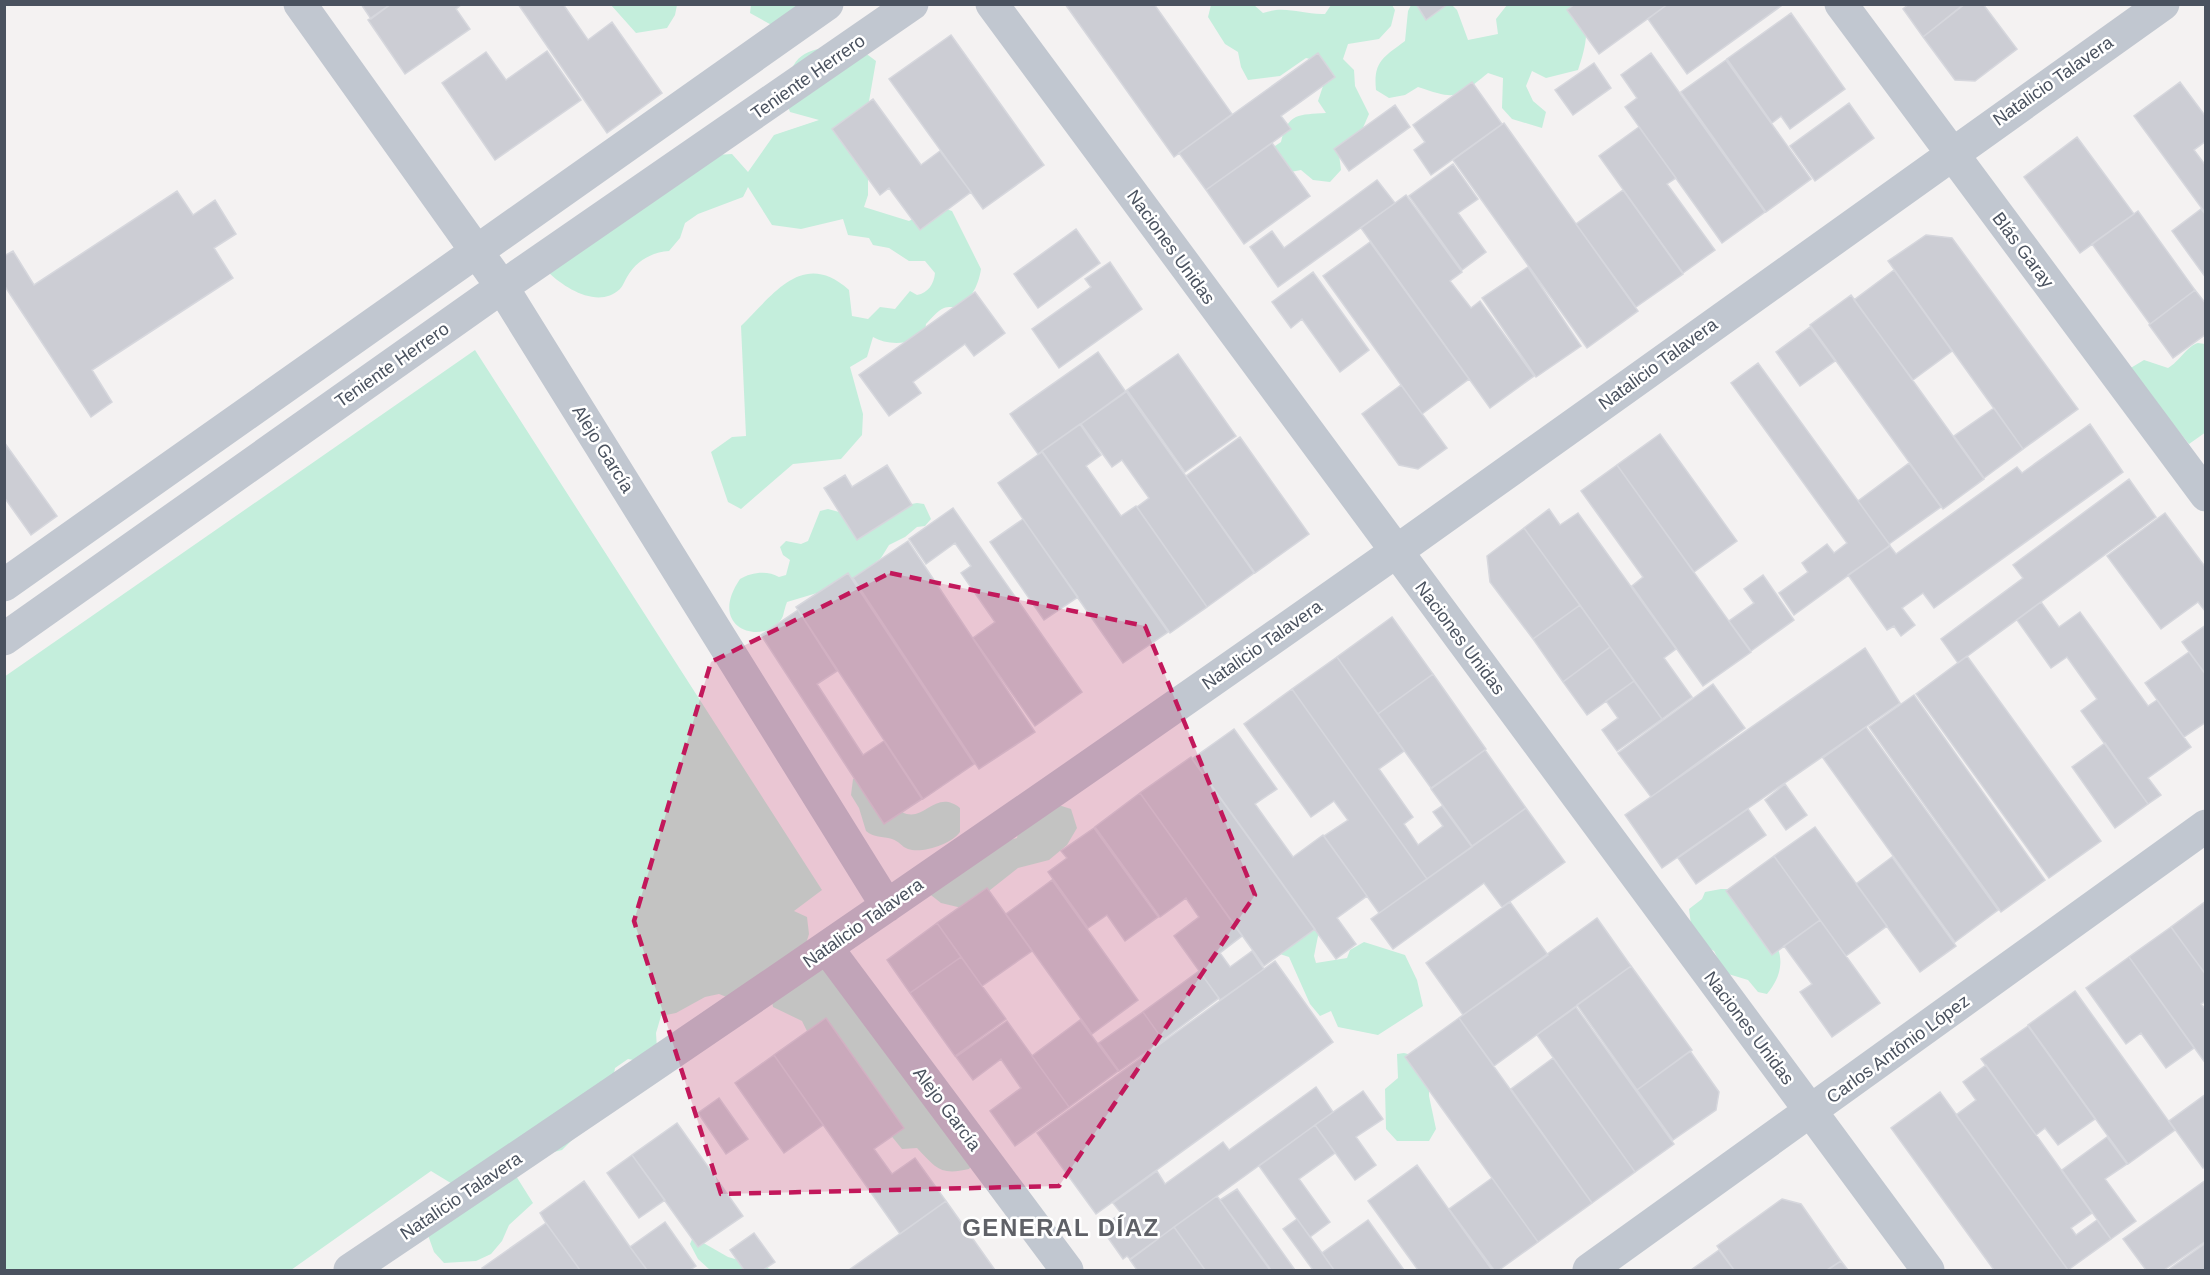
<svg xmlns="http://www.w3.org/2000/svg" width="2210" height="1275" font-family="Helvetica,sans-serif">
<rect width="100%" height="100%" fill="#f4f2f2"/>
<path fill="#c4eedc" d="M611,5H677L675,15L667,28L636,33Z
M751,5H806L777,28L750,13Z
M1211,5H1254L1263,13C1286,5 1302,15 1325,14L1331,5H1392L1395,10L1391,26L1379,39L1348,44L1343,59L1354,70L1355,86L1369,114L1362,130L1339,154L1341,170L1330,182L1313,180L1301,170L1270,176L1269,150L1281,142C1288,112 1299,115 1326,113L1318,101L1323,86L1332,75L1322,62L1306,58L1280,76L1248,80L1241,67L1238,52L1225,44L1208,17Z
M1411,5H1452L1457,10L1468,40L1498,34L1496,19L1507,5H1573C1594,21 1585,49 1578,70L1546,78L1532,71L1526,86L1533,101L1546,112L1542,128L1512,119L1502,108L1503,78L1488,73C1456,99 1457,100 1418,87L1405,95L1389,98L1376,90C1373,61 1384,57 1405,41L1408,11Z
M845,45L860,49L876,61L868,107V195L864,207L909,221L937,206L952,211L981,269C979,283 972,300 958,306C954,308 948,306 944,308C937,311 931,319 926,324L925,332C914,345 888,346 873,337L867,357L850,367L863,414L862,435L841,459L793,464L741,509L728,502L711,452L732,437L746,436L741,326C774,294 803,249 849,290L852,316L868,319L880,307L895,309L910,291L917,295C928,293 934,284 935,273L925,261H909L889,248L873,245L869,238L848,235L843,219L801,229L772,225L748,187L743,197L698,214L685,223L680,238L669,251C652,252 636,261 627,277C625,280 623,286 620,289C599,309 566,289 549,273L716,155L732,154L748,172L774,135L819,120L790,112C785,100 785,94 788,81C795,48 816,49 845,45Z
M2198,343L2205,344L2206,432L2189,444L2129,369L2144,360L2168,368C2179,362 2188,345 2198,343Z
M475,350L822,890L794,911L807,917L809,934L804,950L825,962L978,1157L969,1169C940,1176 936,1168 917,1148L902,1149L809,1035L802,1021L773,1007L770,992L734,1000L719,994L705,997L676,1013L661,1016L656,1033L657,1049L644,1062L628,1059L615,1068L612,1085L573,1139L562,1150L546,1154L516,1176L533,1203L509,1225L502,1241L491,1254L476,1261L444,1263L434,1252L424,1224L454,1185L431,1171L291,1270H5L4,677Z
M917,503L924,504L931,519L925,526L917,527L905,537L889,545L881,558L841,590L817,593L787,602C785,607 784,612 783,616C769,647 704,632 740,579C751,572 768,570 779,577L786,575L790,560L783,555L780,547L786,541L801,544L808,541L820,511L828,509L850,515Z
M869,777C879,788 890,805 902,812C924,824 935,788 960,808V832C952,844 922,854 908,849C902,847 899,841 892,839C882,836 874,838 866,831L859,808L851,795L853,779Z
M1046,801L1071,809L1077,828L1067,845L1049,860L1018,868L966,909L941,903L927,892L1002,842L1017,838L1021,813Z
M1251,876L1319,931L1314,956L1316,963L1347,958L1350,950L1364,942L1405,955L1417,980L1423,1006L1378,1035L1338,1027L1331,1011L1320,1016L1310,1004L1289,957L1274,952Z
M1721,889H1729C1758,921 1803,950 1767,994L1758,992L1748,980L1725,973L1714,951L1693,940L1689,909L1702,899L1705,892Z
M1404,1053L1420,1057L1429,1079V1096L1436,1129L1429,1141H1397L1386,1129L1385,1089L1398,1078L1397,1054Z
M693,1237L728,1257L774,1270H710L698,1259L690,1244Z"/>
<path fill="#cccdd4" stroke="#d6d7dd" stroke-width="1.5" d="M361,4H391L371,19Z
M391,4H462L456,9L470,29L405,74L368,20Z
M518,4H563L588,40L612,22L662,93L607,133Z
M1065,4H1154L1232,114L1174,157Z
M1416,4H1448L1426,20Z
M1575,4H1668L1599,54L1567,10Z
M1668,4H1780L1781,6L1687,74L1648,19Z
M1909,4H1964L1923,37L1903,9Z
M1965,4H1983L2017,49L1975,81L1955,80L1923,37Z
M1791,13L1845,89L1790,129L1781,116L1772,123L1727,59Z
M951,35L1044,165L983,209L889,79Z
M547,51L581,100L495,160L442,83L486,52L506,80Z
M1318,53L1335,77L1281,116L1291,129L1206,190L1179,153Z
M1651,53L1765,212L1722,243L1625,107L1637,98L1621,75Z
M1726,60L1811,179L1766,212L1681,92Z
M1594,63L1611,88L1573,115L1555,90Z
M1472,82L1502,124L1431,175L1414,150L1425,142L1413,125Z
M2180,82L2206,117V141L2194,150L2206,166V214L2134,116Z
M873,99L921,165L940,151L971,192L920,230L889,188L880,195L832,129Z
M1849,103L1874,138L1815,181L1790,146Z
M1395,105L1410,127L1349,171L1334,149Z
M1504,123L1638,311L1587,348L1453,160Z
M1639,127L1676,178L1667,184L1715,250L1683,273L1599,156Z
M2077,137L2134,214L2080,253L2024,177Z
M1272,143L1310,196L1244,244L1206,190Z
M1453,164L1478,199L1458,213L1486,252L1462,270L1409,196Z
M1377,180L1395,203L1278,287L1250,247L1272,231L1284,248Z
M1623,190L1683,274L1636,307L1576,224Z
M177,191L193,215L215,200L236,234L214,248L233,278L92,370L112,402L91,417L4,285V256L13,251L34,285Z
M1406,195L1462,272L1450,281L1471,308L1480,301L1534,376L1490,408L1361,228Z
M2201,209L2206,215V278L2172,231Z
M2138,211L2195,290L2150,324L2092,244Z
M1076,229L1100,263L1038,308L1014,274Z
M1926,235L1952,238L2078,409L2023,449L1888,261Z
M1370,242L1469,379L1422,414L1323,276Z
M1110,262L1142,309L1059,368L1032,329L1091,287L1085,279Z
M1528,267L1581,346L1536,377L1482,298Z
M1894,270L1952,351L1913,380L1854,300Z
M1313,272L1369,350L1340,372L1302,319L1291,328L1272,302Z
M2195,290L2206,304V334L2173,358L2149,325Z
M975,292L1005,333L974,356L965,344L913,382L921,393L889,416L859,375Z
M1851,295L1984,479L1943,509L1810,325Z
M1810,327L1835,361L1800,386L1776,352Z
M1098,352L1126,392L1038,454L1010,414Z
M1178,354L1236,436L1185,472L1127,390Z
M1758,363L1890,545L1794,615L1779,593L1808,572L1802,563L1827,544L1834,553L1847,543L1731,383Z
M1401,385L1447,448L1418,469L1399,465L1362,414Z
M1126,391L1254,573L1207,607L1137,507L1149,498L1122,460L1112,467L1081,424Z
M1994,408L2023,449L1984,478L1954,436Z
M1080,424L1101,455L1086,466L1121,516L1136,506L1207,607L1170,633L1042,451Z
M2090,424L2123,472L1934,608L1923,593L1902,608L1915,625L1901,636L1894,626L1887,630L1848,575L1890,546L1896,554L2017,467L2022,473Z
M1660,434L1737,541L1694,572L1617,465Z
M1240,437L1309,534L1255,573L1186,476Z
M4,442L57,516L31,535L4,497Z
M1042,452L1168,632L1123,663L998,483Z
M1909,463L1941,507L1889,544L1858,501Z
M887,465L912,505L857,540L824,488L845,475L852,487Z
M1617,465L1751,652L1703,686L1632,586L1643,577L1581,491Z
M2129,479L2156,517L1958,663L1941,639L2023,578L2013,565Z
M953,508L1082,692L1035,726L973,638L995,622L961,573L971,566L955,543L926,564L909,539Z
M1549,509L1560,525L1578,513L1676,649L1664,658L1692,697L1662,719L1524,528Z
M2165,513L2206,568V612L2198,602L2161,629L2107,556Z
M1023,519L1078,597L1044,620L990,542Z
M1524,528L1580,605L1533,639L1490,582L1487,556Z
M908,541L1035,732L979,769L853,578Z
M848,573L974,764L923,799L796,607Z
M1763,575L1794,620L1751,651L1729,621L1754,603L1744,589Z
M2041,602L2059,627L2080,612L2148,706L2157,700L2191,747L2148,778L2161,795L2148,804L2081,711L2097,699L2067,657L2051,668L2017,620Z
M1580,605L1610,647L1563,682L1533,639Z
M798,610L837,671L817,684L863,755L884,741L922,799L884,824L761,635Z
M1392,617L1433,674L1378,714L1337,657Z
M2206,625V675L2182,642Z
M1610,647L1634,681L1587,715L1563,682Z
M1865,648L1900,703L1662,868L1625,815Z
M2189,652L2206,675V722L2184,737L2145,683Z
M1967,656L2101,841L2049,878L1916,694Z
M1337,657L1404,751L1379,769L1413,817L1404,824L1418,845L1443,826L1433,812L1442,806L1472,847L1427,879L1292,689Z
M1433,674L1486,749L1431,788L1378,714Z
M1634,681L1662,719L1617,751L1602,730L1618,718L1606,701Z
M1713,684L1745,728L1651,797L1618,753Z
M1292,689L1427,879L1379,913L1324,836L1348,820L1334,801L1311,817L1244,724Z
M1914,695L2045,880L2001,912L1869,727Z
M1866,727L1998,910L1955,942L1823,758Z
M1234,729L1277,789L1255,804L1293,857L1323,835L1367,896L1337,918L1356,944L1336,959L1192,759Z
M2105,743L2148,804L2115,828L2072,767Z
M1485,750L1526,808L1472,846L1431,789Z
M1191,757L1315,929L1264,966L1140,793Z
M1785,784L1807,815L1786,830L1765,800Z
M1140,793L1242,936L1220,953L1230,967L1252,951L1264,969L1220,1000L1174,936L1199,917L1186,898L1160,917L1095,827Z
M1526,808L1565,862L1502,907L1484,883L1393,949L1371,919Z
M1748,809L1766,835L1696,884L1678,858Z
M1815,827L1887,926L1846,956L1774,856Z
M1094,828L1158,917L1125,941L1107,915L1088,928L1048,872L1067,858L1061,851Z
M1774,856L1820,920L1772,955L1726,891Z
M1892,857L1956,946L1920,972L1856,884Z
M1052,880L1138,1000L1092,1034L1006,914Z
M987,888L1032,951L982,986L937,923Z
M2206,901V975L2171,927Z
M1510,902L1548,955L1463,1015L1426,963Z
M1597,918L1631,966L1494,1066L1459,1018Z
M1820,920L1880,1003L1832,1037L1800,992L1812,984L1784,946Z
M937,923L961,957L910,993L887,960Z
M2171,927L2206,975V1001L2201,1004L2206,1010V1064L2129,957Z
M961,957L1006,1019L955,1056L910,993Z
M2129,957L2194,1048L2166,1068L2141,1033L2126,1044L2086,988Z
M1275,961L1333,1042L1096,1214L1037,1133Z
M1631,966L1692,1050L1637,1090L1577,1005Z
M1199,971L1219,998L1163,1040L1143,1012Z
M2075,991L2175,1130L2128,1164L2028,1025Z
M1576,1007L1674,1144L1635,1172L1537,1035Z
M1143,1012L1163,1040L1119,1071L1099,1043Z
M826,1018L904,1128L874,1149L892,1174L915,1158L946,1201L900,1234L774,1055Z
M1459,1018L1592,1203L1538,1242L1405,1057Z
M1080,1020L1118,1071L1069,1107L1032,1056Z
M1007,1021L1069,1107L1015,1146L990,1111L1021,1088L1001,1059L973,1080L956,1057Z
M2028,1026L2095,1119L2058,1145L2045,1128L2036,1135L1981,1059Z
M1690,1051L1719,1092L1716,1110L1673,1140L1637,1090Z
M774,1055L823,1125L784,1153L735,1083Z
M1553,1058L1635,1172L1592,1203L1511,1089Z
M1986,1065L2092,1213L2071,1228L2076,1235L2097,1220L2111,1239L2068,1270L1956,1115L1976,1100L1963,1082Z
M1316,1087L1333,1112L1130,1259L1127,1256L1123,1259L1101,1228L1121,1213L1113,1203L1157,1171L1165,1184L1223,1142L1229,1150Z
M1363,1091L1383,1119L1356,1137L1376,1165L1355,1180L1315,1125Z
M1940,1092L2068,1270H1994L1891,1128Z
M2206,1094V1166L2203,1168L2169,1121Z
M719,1098L748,1139L726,1154L698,1113Z
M677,1123L743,1216L698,1247L632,1155Z
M1315,1125L1335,1153L1299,1179L1330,1222L1310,1237L1259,1166Z
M2107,1137L2127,1164L2105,1179L2136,1221L2111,1239L2062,1170Z
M632,1155L665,1200L639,1218L607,1173Z
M1417,1165L1492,1270H1418L1368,1201Z
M1492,1178L1538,1242L1499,1270H1494L1449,1209Z
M2206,1180V1241L2164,1270H2146L2123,1239Z
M584,1181L630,1247L647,1270H580L546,1223L540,1213Z
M1237,1189L1295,1270H1271L1220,1200Z
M1217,1196L1270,1270H1205L1174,1227Z
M1782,1199L1801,1204L1841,1261L1827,1270H1734L1717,1246Z
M946,1201L995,1270H849Z
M1297,1219L1322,1253L1334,1270H1313L1283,1229Z
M1368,1220L1404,1270H1334L1322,1253Z
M665,1222L696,1266L690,1270H647L630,1247Z
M546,1223L580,1270H484L482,1268Z
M1174,1227L1205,1270H1137L1130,1260Z
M754,1233L775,1262L763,1270H744L730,1250Z
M2206,1243V1270H2168Z
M1719,1250L1734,1270H1691Z
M1841,1261L1848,1270H1828Z"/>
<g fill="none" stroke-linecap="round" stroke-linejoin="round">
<path stroke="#c1c7d0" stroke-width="33" d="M300,4L502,287L887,906
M992,4L1928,1270
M1841,4L2206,495
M4,585L827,4
M4,639L502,287L912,4
M827,948L1067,1270
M350,1270C701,1035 1049,796 1394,553C1651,371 1905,186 2163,4
M1589,1270L2206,826"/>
</g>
<path fill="#c2185b" fill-opacity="0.2" stroke="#c2185b" stroke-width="4.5" stroke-dasharray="12 8" stroke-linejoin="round" d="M890,573L1145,626L1255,895L1059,1186L721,1194L634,921L711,662Z"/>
<g text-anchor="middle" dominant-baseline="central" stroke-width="5" stroke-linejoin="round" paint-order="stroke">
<g font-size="18" fill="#4a525f" stroke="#fff">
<text transform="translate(808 77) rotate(-35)">Teniente Herrero</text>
<text transform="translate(2053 81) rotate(-35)">Natalicio Talavera</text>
<text transform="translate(1171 247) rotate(54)">Naciones Unidas</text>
<text transform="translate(2023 250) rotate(53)">Blás Garay</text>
<text transform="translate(1658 364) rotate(-36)">Natalicio Talavera</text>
<text transform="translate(392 365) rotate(-35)">Teniente Herrero</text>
<text transform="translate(603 449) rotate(58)">Alejo García</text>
<text transform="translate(1460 638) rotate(53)">Naciones Unidas</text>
<text transform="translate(1262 645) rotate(-35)">Natalicio Talavera</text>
<text transform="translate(863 923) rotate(-35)">Natalicio Talavera</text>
<text transform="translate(1749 1028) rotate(53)">Naciones Unidas</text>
<text transform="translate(1898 1049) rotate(-36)">Carlos Antônio López</text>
<text transform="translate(947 1109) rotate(53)">Alejo García</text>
<text transform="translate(461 1196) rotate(-34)">Natalicio Talavera</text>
</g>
<g font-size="24" font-weight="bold" letter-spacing="1.5" fill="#5f6167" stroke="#fff">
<text x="1061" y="1227">GENERAL DÍAZ</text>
</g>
</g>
<rect width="2210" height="1275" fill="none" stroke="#4a525f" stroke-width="12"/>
</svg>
